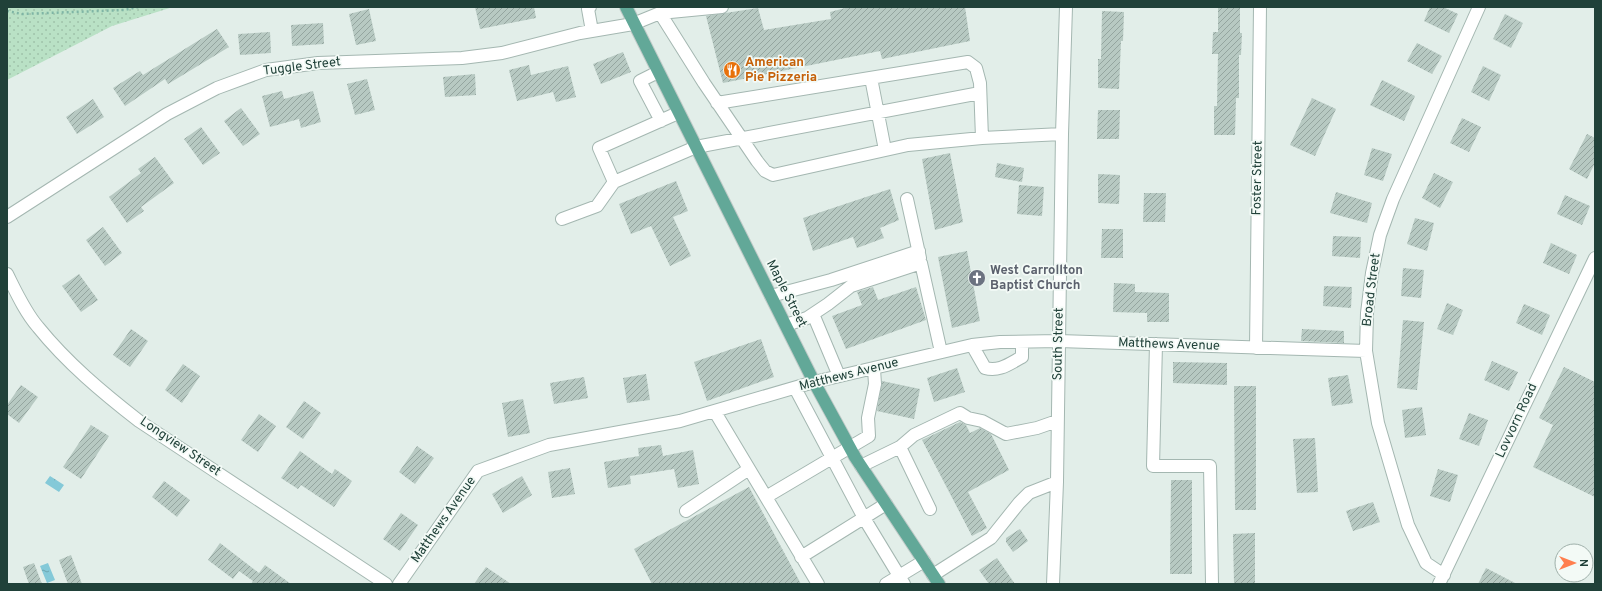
<svg xmlns="http://www.w3.org/2000/svg" width="1602" height="591" font-family="Overpass,sans-serif">
<defs>
<pattern id="park-dots" width="8" height="8" patternUnits="userSpaceOnUse"><rect width="8" height="8" fill="#b9e1c5"/><path d="M2 2h.1M6 6h.1" fill="none" stroke="#9fc2aa" stroke-width="1.8" stroke-linecap="round"/></pattern>
<pattern id="water-ripples" width="26" height="14" patternUnits="userSpaceOnUse"><rect width="26" height="14" fill="#84c9d8"/><path d="M2 4q2-2 4 0t4 0M15 11q2-2 4 0t4 0" fill="none" stroke="#6ca5b0"/></pattern>
<pattern id="building-hatch" width="6" height="6" patternUnits="userSpaceOnUse"><rect width="6" height="6" fill="#b7c9c2"/><path d="M-1 1l2-2M0 6l6-6M5 7l2-2" fill="none" stroke="#94a59f"/></pattern>
</defs>
<rect width="100%" height="100%" fill="#e2eee9"/>
<path fill="url(#park-dots)" d="M7,7H173L112,26L7,80Z"/>
<path fill="url(#water-ripples)" d="M50,476L64,485L59,492L45,483Z
M48,563L55,580L47,583L40,566Z"/>
<path fill="url(#building-hatch)" d="M475,7H534L536,18L480,29Z
M849,7H965L970,41L882,59L880,51L723,83L706,16L758,8L764,30L831,19L830,12Z
M1218,7H1240V33H1242L1241,55H1239V98H1236L1235,135H1214V106H1217L1218,54H1212L1213,32H1218Z
M1430,7H1443L1458,14L1449,33L1424,21Z
M369,9L376,41L356,45L349,14Z
M1102,11L1124,12L1123,41H1121L1119,89L1098,88V59H1101Z
M1505,14L1523,23L1511,48L1493,39Z
M323,23L324,44L292,46L291,25Z
M217,29L229,47L168,84L165,79L125,106L113,88L140,71L143,75Z
M270,32L271,53L240,55L238,34Z
M1417,43L1442,56L1432,74L1407,61Z
M623,52L631,72L601,84L593,64Z
M529,65L531,75L568,66L576,97L556,102L553,92L517,101L509,70Z
M1483,66L1501,75L1489,101L1471,92Z
M475,74L476,95L445,97L443,77Z
M367,79L375,110L355,115L347,84Z
M1382,80L1415,96L1404,121L1370,105Z
M282,91L284,99L313,91L321,122L301,128L299,119L270,127L262,96Z
M1312,98L1336,109L1315,156L1290,145Z
M93,99L104,117L77,134L66,117Z
M241,108L260,134L243,146L224,121Z
M1098,110H1120L1119,139H1097Z
M1462,118L1481,127L1469,152L1450,143Z
M201,127L220,153L203,165L184,139Z
M1587,134L1595,138V163L1587,179L1569,169Z
M1372,148L1392,154L1383,181L1364,175Z
M950,153L963,222L935,230L922,159Z
M155,157L174,183L141,207L144,211L127,223L109,197L141,173L138,169Z
M997,163L1024,168L1022,182L995,177Z
M1434,173L1453,182L1440,208L1422,198Z
M1098,174L1120,175L1119,204L1098,203Z
M676,181L688,211L673,217L691,256L670,266L651,226L631,234L619,204Z
M1019,185L1044,187L1042,216L1017,214Z
M890,189L899,220L880,228L884,238L857,248L853,237L813,251L803,218Z
M1336,192L1372,203L1367,223L1330,213Z
M1144,193H1166L1165,222H1143Z
M1565,195L1590,206L1582,225L1557,214Z
M1415,218L1434,223L1427,251L1407,244Z
M103,227L122,253L105,266L86,240Z
M1102,229H1123V258H1101Z
M1333,236L1361,237L1360,258L1332,256Z
M1551,243L1577,255L1569,274L1543,263Z
M967,251L980,321L952,328L938,257Z
M1403,268L1424,270L1421,298L1401,296Z
M79,274L98,300L81,312L62,286Z
M1114,283L1135,284V292L1169,293V322H1147V313L1113,312Z
M1324,286L1352,287L1351,308L1323,306Z
M873,287L878,300L916,287L926,320L846,349L832,316L862,305L857,292Z
M1447,303L1463,310L1453,335L1437,329Z
M1524,304L1550,315L1542,335L1516,323Z
M1403,320L1424,322L1417,390L1397,388Z
M131,329L148,341L130,367L113,355Z
M1302,329L1344,331V343L1301,341Z
M761,339L774,377L707,401L694,362Z
M1492,361L1518,372L1509,391L1484,380Z
M1173,362L1227,363V385L1173,383Z
M183,364L200,376L182,403L165,390Z
M1564,367L1595,382V497L1533,467L1553,425L1539,418Z
M957,368L965,392L934,402L927,378Z
M646,374L650,400L627,403L623,378Z
M1348,375L1353,403L1332,406L1328,378Z
M584,377L588,398L554,404L550,383Z
M882,381L920,389L914,419L877,411Z
M21,385L38,397L19,423L7,414V405Z
M1234,386H1256V510H1235Z
M523,399L530,433L508,437L502,403Z
M304,401L321,413L303,439L286,427Z
M1422,407L1426,435L1405,438L1402,410Z
M1469,413L1488,420L1479,446L1459,439Z
M259,414L276,426L258,452L241,440Z
M960,422L966,425L970,433L980,428L991,434L1009,470L968,492L987,528L972,536L922,440Z
M91,425L109,436L81,479L63,467Z
M1315,438L1318,492L1297,493L1293,439Z
M661,445L663,456L693,450L699,484L678,488L674,469L630,476L631,484L608,488L604,462L639,456L638,448Z
M417,446L434,458L415,484L399,472Z
M300,451L332,474L335,469L352,481L334,507L301,485L298,489L281,478Z
M570,468L575,494L552,498L548,472Z
M1438,469L1458,475L1450,502L1430,496Z
M522,476L532,495L503,513L492,494Z
M1171,480H1192V574H1170Z
M164,481L190,500L177,517L152,497Z
M749,487L801,584H652L634,549Z
M1373,502L1380,522L1353,531L1346,511Z
M401,513L418,525L400,551L383,539Z
M1020,529L1028,541L1013,552L1006,542V538Z
M1255,533V584H1234L1233,534Z
M220,543L259,573L265,565L291,584H251L253,581L239,571L233,579L208,560Z
M71,555L82,584H68L59,560Z
M997,558L1015,584H989L979,570Z
M34,563L42,584H29L23,567Z
M486,567L511,584H474Z
M1486,568L1517,584H1478Z"/>
<g fill="none" stroke-linecap="round" stroke-linejoin="round">
<g stroke="#a4b7b1" stroke-width="14">
<path id="minor" d="M590,7L588,9L592,31
M666,11L660,13L704,83L757,161L765,171L773,175L908,145L982,138L1062,134
M658,72L640,81L661,121
M871,78L885,150
M717,103L968,62L976,68L980,83L982,138
M678,113L599,148L614,182L696,147L980,93
M907,199L920,258
M7,217L167,114L217,88L266,70L318,63L462,58L502,53L580,33L633,24L660,13L722,7
M562,219L597,206L614,182
M7,274C16,292 25,312 38,327C67,363 103,393 139,421L386,584
M771,296L831,280L919,251
M813,314L839,376
M786,325L807,318L828,304L851,286L921,263L941,352
M1156,344L1153,466H1210L1212,583
M972,345L985,368C999,372 1009,364 1022,357V342
M1256,348L1260,7
M795,388L864,518L904,584
M715,412L818,584
M900,447L930,509
M861,466L900,447L914,435L960,413L968,418L982,421L1006,434L1037,428L1057,421
M766,497L869,436L868,418L875,384L874,369
M686,511L749,469
M801,557L886,504
M933,575L991,538L1019,503L1029,493L1057,482
M1444,575L1426,563L1408,525L1378,423L1366,351L1367,313L1372,273L1380,235L1393,199L1479,7
M399,584L478,471L549,445L680,421L814,382L972,345L1000,342L1059,341L1366,351
M886,584L924,561
M1053,584L1057,482L1062,134L1066,7
M1439,584L1595,258"/>
</g>
<g stroke="#c1cac8" stroke-width="14">
<path id="major" d="M626,7L814,382L855,457L939,584"/>
</g>
<path stroke="#7fb5a5" stroke-width="2.5" stroke-dasharray="2 3" stroke-linecap="butt" d="M7,11L22,14L124,10L139,7"/>
<use href="#minor" stroke="#fff" stroke-width="12"/>
<use href="#major" stroke="#62a898" stroke-width="12"/>
</g>
<defs>
<g id="restaurant-disc" transform="scale(0.9)"><circle r="9.5" fill="#e8710a" stroke="#f3faf6"/><path d="M-5-6h1v4h1v-4h1v4h1v-4h1v5L-1.5 .5V6h-2V.5L-5-1ZM5-6V6H3V1.5H1.5Q1.5-4 5-6Z" fill="#fff"/></g>
<g id="church-disc" transform="scale(0.9)"><circle r="9.5" fill="#6b7280" stroke="#f3faf6"/><path d="M-1.2-6h2.4v3.5h3.3v2.4h-3.3V6h-2.4V-.1h-3.3v-2.4h3.3Z" fill="#fff"/></g>
</defs>
<g fill-rule="evenodd">
<use href="#restaurant-disc" x="732" y="70"/>
<use href="#church-disc" x="977" y="278"/>
</g>
<g text-anchor="middle" dominant-baseline="central" stroke-width="3.5" stroke-linejoin="round" paint-order="stroke">
<g font-size="13" font-weight="bold" fill="#c56008" stroke="#f3faf6" text-anchor="start">
<text x="745" y="63">American<tspan x="745" dy="15">Pie Pizzeria</tspan></text>
</g>
<g font-size="13" fill="#204139" stroke="#f3faf6">
<text transform="translate(302 67) rotate(-7)">Tuggle Street</text>
<text transform="translate(1258 178) rotate(-89)">Foster Street</text>
<text transform="translate(1372 290) rotate(-83)">Broad Street</text>
<text transform="translate(786 294) rotate(63)">Maple Street</text>
<text transform="translate(1059 344) rotate(-89)">South Street</text>
<text transform="translate(1169 345) rotate(2)">Matthews Avenue</text>
<text transform="translate(849 375) rotate(-14)">Matthews Avenue</text>
<text transform="translate(1517 421) rotate(-65)">Lovvorn Road</text>
<text transform="translate(180 447) rotate(34)">Longview Street</text>
<text transform="translate(444 520) rotate(-55)">Matthews Avenue</text>
</g>
<g font-size="13" font-weight="bold" fill="#5b616d" stroke="#f3faf6" text-anchor="start">
<text x="990" y="271">West Carrollton<tspan x="990" dy="15">Baptist Church</tspan></text>
</g>
</g>
<rect width="1602" height="591" fill="none" stroke="#204139" stroke-width="16"/>
<g transform="translate(1574 563) rotate(90)"><circle r="19" fill="#f3faf6" stroke="#9fb0aa"/>
<path d="M0-3L7 15L0 10L-7 15Z" fill="#ff7f4f"/>
<text y="-6" font-size="11" font-weight="bold" text-anchor="middle" fill="#204139">N</text>
</g>
</svg>
